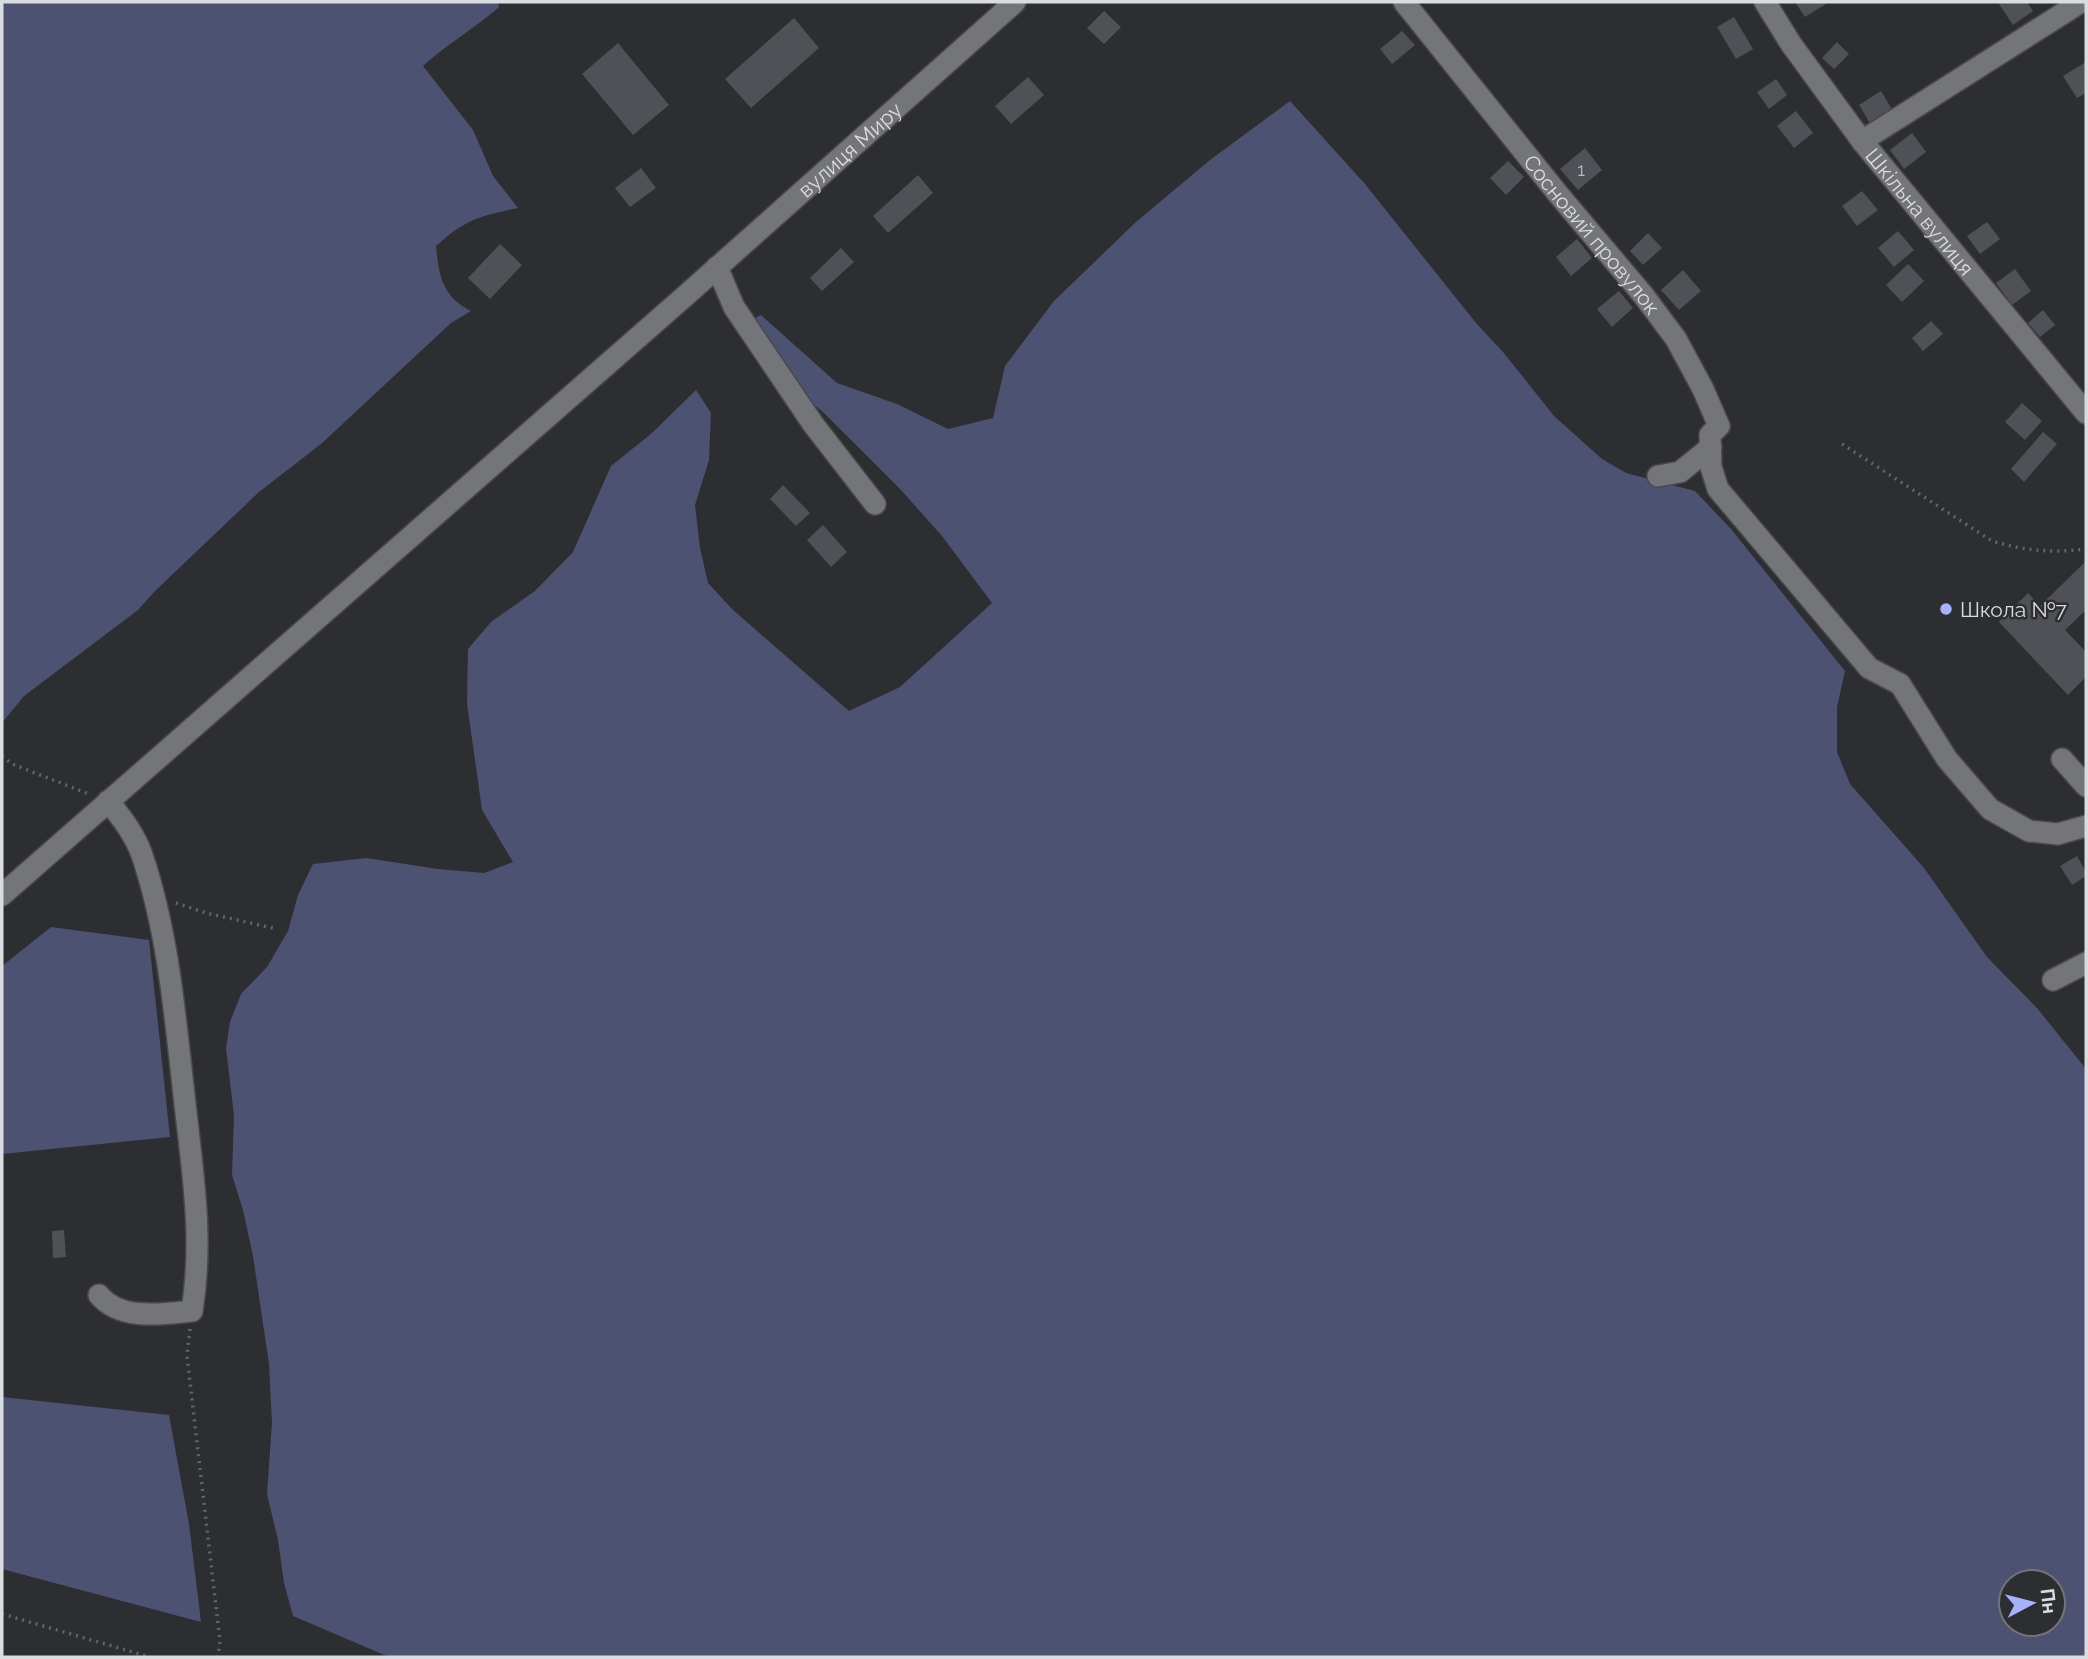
<svg xmlns="http://www.w3.org/2000/svg" width="2088" height="1659" font-family="Raleway,sans-serif">
<rect width="100%" height="100%" fill="#2d2e32"/>
<path fill="#4d5273" fill-rule="evenodd" d="M2,2H498L499,7C475,28 447,44 423,66L473,130L493,176L518,208C479,216 466,219 436,246C439,276 442,296 471,311L451,323L321,444L259,492L155,591L138,610L24,696L2,723Z
M1290,101L1365,184L1476,323L1503,352L1554,416L1602,459L1626,473L1695,491L1731,529L1845,671L1837,707V752L1850,784L1924,868L1987,957L2037,1008L2086,1069V1657H389L293,1616L284,1583L278,1540L267,1494L272,1423L269,1364L253,1256L243,1210L232,1175L234,1116L226,1048L230,1022L241,994L267,967L288,931L298,895L313,864L366,858L438,869L484,873L513,862L482,810L467,703L468,649L491,622L535,591L573,552L611,466L652,433L696,390L711,413L709,460L695,505L700,548L708,583L732,609L849,711L900,687L992,603L942,536L901,490L822,411L778,378L736,328L761,315L837,383L897,404L948,429L993,418L1005,366L1054,301L1136,222L1210,160ZM2011,1582H2053V1624H2011Z
M51,927L149,940L170,1137L2,1154V966Z
M2,1397L169,1415L189,1524L201,1622L2,1569Z"/>
<path fill="#505156" d="M1795,2H1829L1805,17Z
M2003,2H2027L2033,11L2013,25L1999,4Z
M1104,11L1121,27L1104,44L1087,28Z
M1734,17L1753,49L1736,59L1717,27Z
M794,18L819,48L751,108L725,79Z
M1402,31L1415,45L1392,64L1380,49Z
M1837,42L1849,54L1834,69L1822,58Z
M618,43L669,105L633,135L582,74Z
M2086,62V93L2077,98L2063,76Z
M1028,77L1044,95L1011,124L995,106Z
M1776,79L1787,95L1769,109L1757,92Z
M1881,91L1893,111L1871,125L1859,105Z
M1796,111L1813,133L1794,148L1777,126Z
M1912,133L1926,152L1904,169L1890,150Z
M1585,148L1602,170L1578,190L1560,169Z
M1508,161L1524,177L1506,195L1490,178Z
M641,168L656,188L630,207L615,188Z
M918,175L933,193L888,233L873,216Z
M1862,191L1878,210L1857,226L1842,206Z
M1987,222L2000,239L1980,254L1967,236Z
M1898,231L1914,250L1894,267L1878,248Z
M1648,233L1662,248L1643,265L1630,251Z
M1577,239L1592,258L1571,276L1556,257Z
M500,244L522,265L490,299L468,278Z
M841,248L854,262L822,291L810,278Z
M1908,264L1924,281L1902,302L1886,285Z
M2015,269L2031,291L2012,305L1996,283Z
M1683,270L1701,291L1679,310L1661,290Z
M1619,291L1633,308L1612,327L1597,309Z
M2043,310L2055,325L2040,337L2028,323Z
M1931,321L1943,334L1923,351L1912,338Z
M2022,403L2042,421L2025,440L2005,422Z
M2043,432L2057,444L2024,482L2011,469Z
M783,485L810,513L796,526L770,499Z
M823,525L847,552L831,567L807,540Z
M2086,561V610L2065,630L2086,652V677L2068,695L1999,622L2028,593L2040,606Z
M2077,856L2086,872V876L2072,885L2060,866Z
M64,1230L66,1257L53,1258L52,1231Z"/>
<g fill="none" stroke-linecap="round" stroke-linejoin="round">
<g stroke="#49494d" stroke-width="24">
<g id="minor">
<path id="s1" d="M1404,2L1558,194L1644,296L1676,339L1703,389L1719,426L1710,435L1711,467L1718,489L1869,668L1900,684L1947,759L1990,809L2029,831L2058,834L2086,826"/>
<path id="s2" d="M1765,2L1791,44L1862,141L2086,413"/>
<path d="M1862,141L2081,2"/>
<path d="M717,267L734,307L813,424L875,504"/>
<path d="M1658,476L1680,472L1711,447"/>
<path d="M2062,759L2086,786"/>
<path id="s3" d="M2,895L684,297L1015,2"/>
<path d="M2053,980L2086,963"/>
<path d="M99,1295C120,1321 163,1314 192,1311C204,1236 192,1169 184,1095C175,1015 168,932 142,855C135,835 122,818 108,801"/>
</g>
</g>
<path stroke="#646569" stroke-width="3.5" stroke-dasharray="2 5" stroke-linecap="butt" d="M1842,444L1992,541C2026,551 2050,553 2086,549
M2,756L12,764L89,794
M176,903L206,913L277,929
M190,1329L187,1356L220,1641L218,1657
M2,1614L150,1657"/>
<use href="#minor" stroke="#747579" stroke-width="21"/>
</g>
<circle fill="#a7b1fc" stroke="#2d2e32" stroke-width="2.5" cx="1946" cy="609" r="7"/>
<g text-anchor="middle" dominant-baseline="central" stroke-width="5" stroke-linejoin="round" paint-order="stroke">
<g font-size="18" fill="#b8b9bd">
<text x="1581" y="169">1</text>
</g>
<g font-size="21" fill="#dbdcdf" stroke="#2d2e32">
<text stroke="none"><textPath href="#s3" startOffset="1129">вулиця Миру</textPath></text>
<text stroke="none"><textPath href="#s2" startOffset="261">Шкільна вулиця</textPath></text>
<text stroke="none"><textPath href="#s1" startOffset="299">Сосновий провулок</textPath></text>
</g>
<g font-size="21" fill="#dbdcdf" stroke="#2d2e32" text-anchor="start">
<text x="1960" y="609">Школа №7</text>
</g>
</g>
<rect width="2088" height="1659" fill="none" stroke="#dbdcdf" stroke-width="7"/>
<g transform="translate(2032 1603) rotate(83)"><circle r="33" fill="#2d2e32" stroke="#737477" stroke-width="2"/>
<path d="M0-5L12 26L0 18L-12 26Z" fill="#a7b1fc"/>
<text y="-10" font-size="19" font-weight="bold" text-anchor="middle" fill="#dbdcdf">Пн</text>
</g>
</svg>
